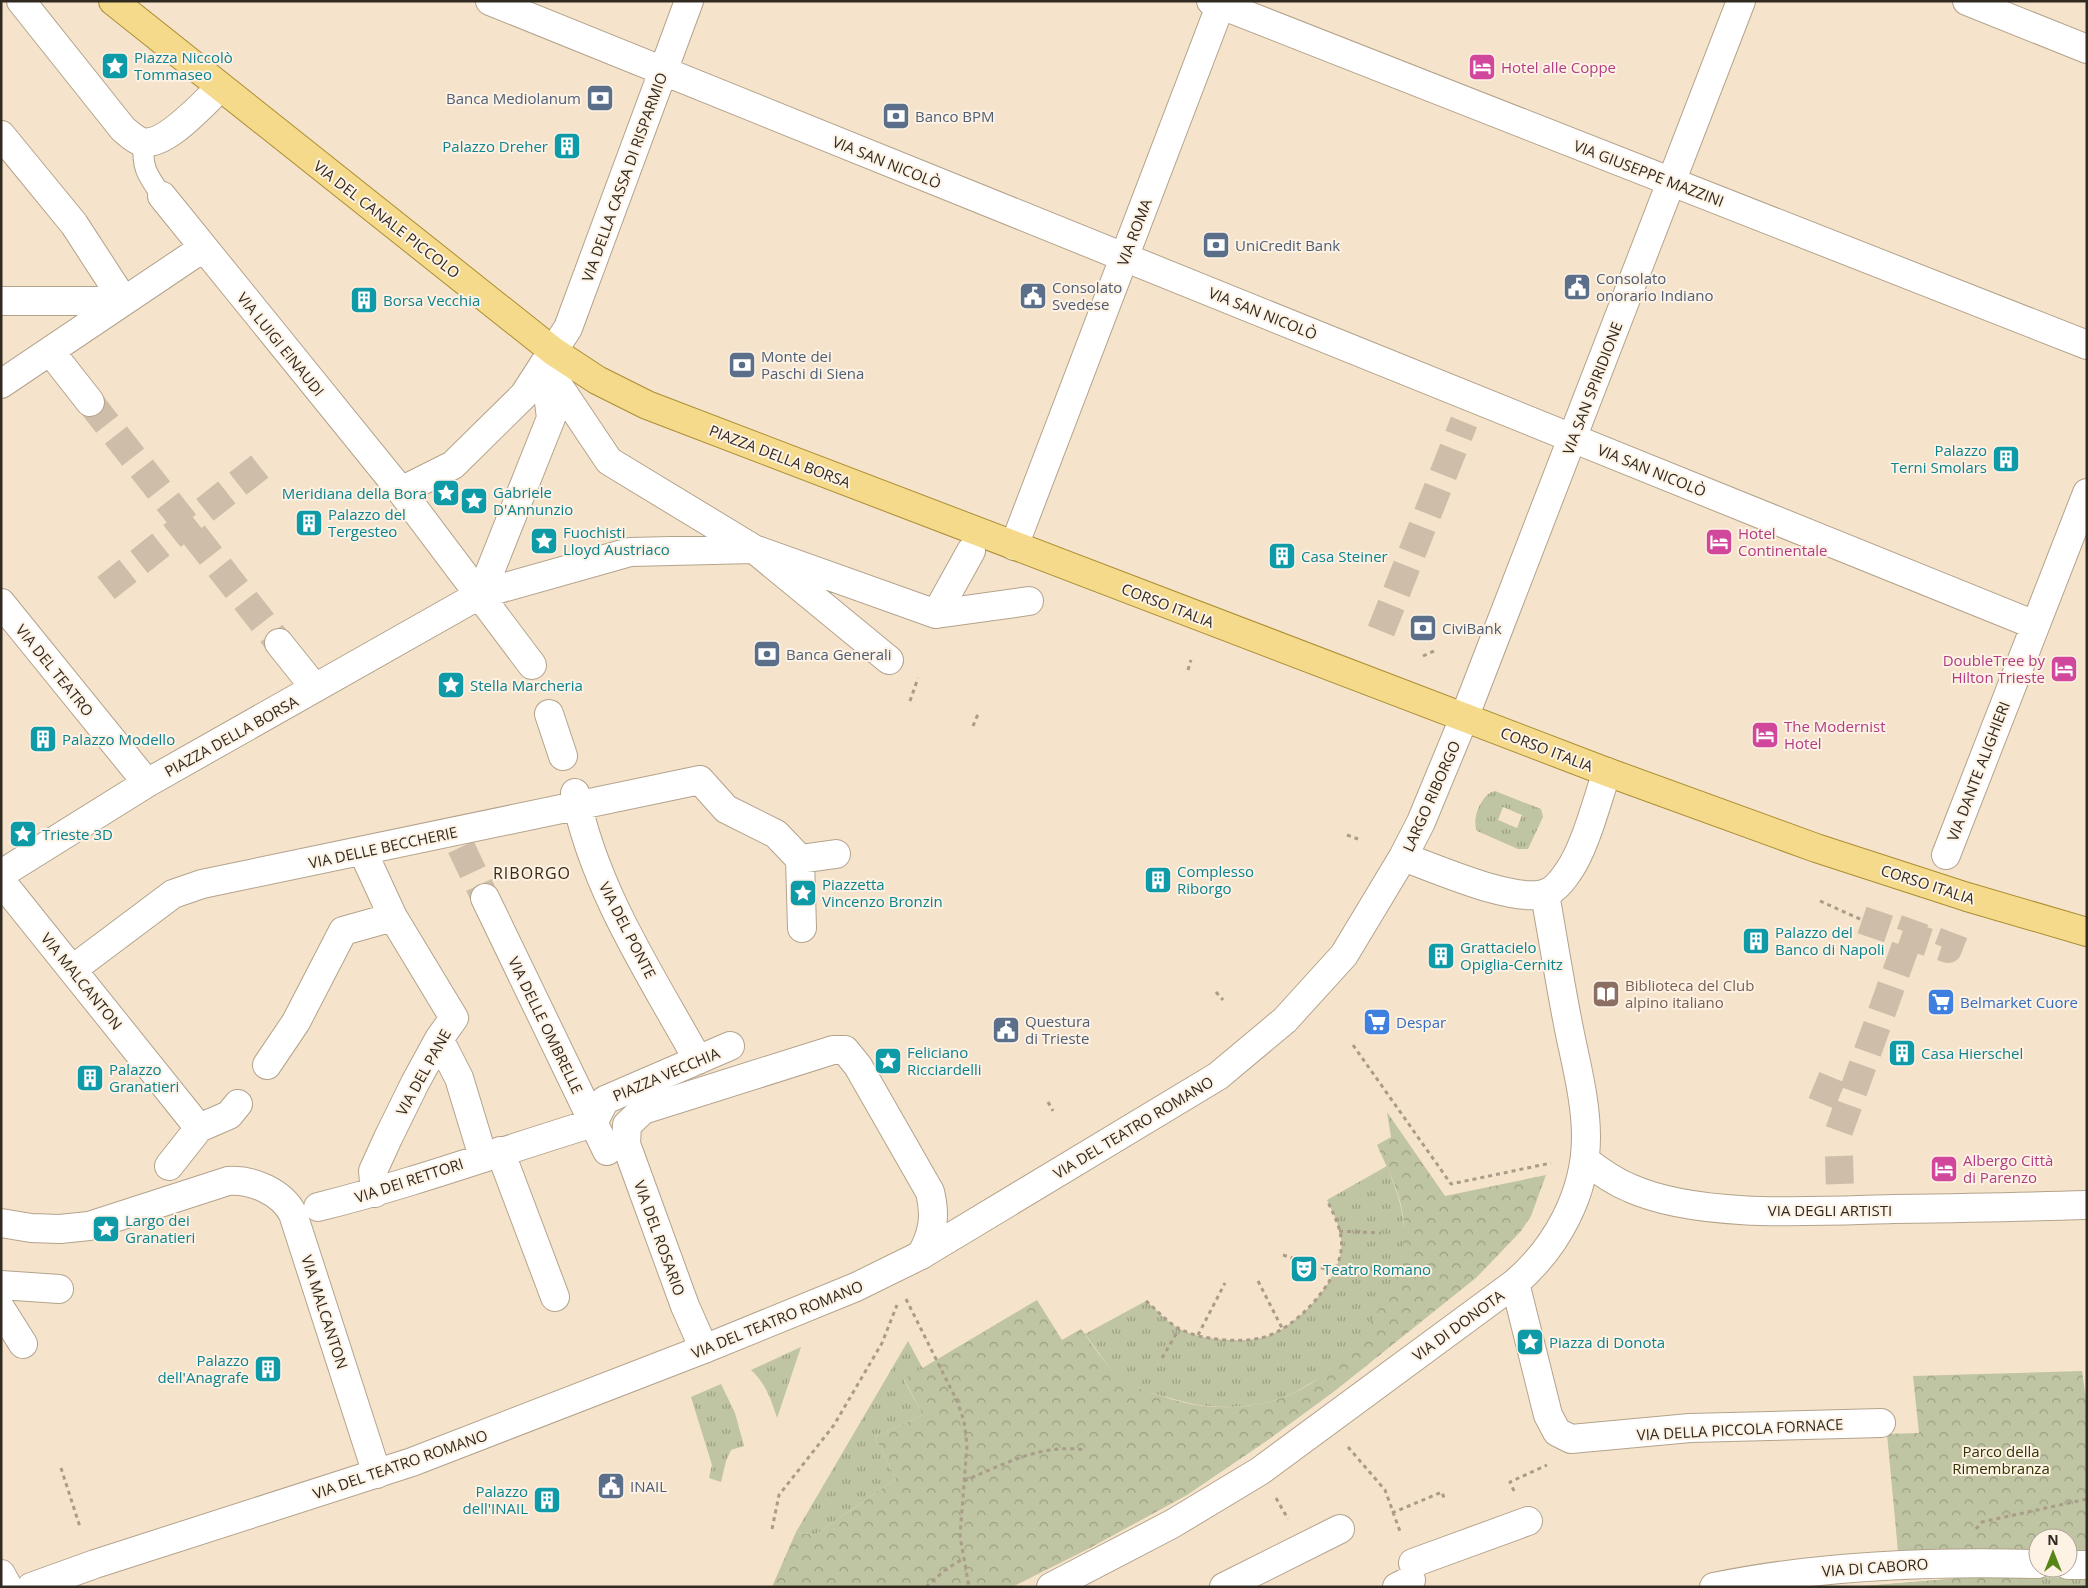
<svg xmlns="http://www.w3.org/2000/svg" width="2088" height="1588" font-family="'Open Sans',sans-serif">
<defs>
<pattern id="grass-tufts" width="24" height="20" patternUnits="userSpaceOnUse" patternTransform="scale(1.25)"><rect width="24" height="20" fill="#bfc4a2"/><path d="M3 7l-1-3M5 7V3M7 7l1-3M15 17l-1-3M17 17v-4M19 17l1-3" fill="none" stroke="#9c9f84"/></pattern>
<pattern id="forest-crowns" width="20" height="18" patternUnits="userSpaceOnUse" patternTransform="scale(1.25)"><rect width="20" height="18" fill="#bfc4a2"/><path d="M2 6a3 3 0 1 1 6 0M12 15a3 3 0 1 1 6 0" fill="none" stroke="#9c9f84"/></pattern>
</defs>
<rect width="100%" height="100%" fill="#f5e3cb"/>
<path fill="url(#grass-tufts)" fill-rule="evenodd" d="M1495,791L1541,809L1543,817L1528,849H1518L1477,831C1471,819 1482,793 1495,791ZM1503,807L1522,815L1517,828L1498,820Z
M1387,1166C1395,1187 1403,1206 1404,1228C1407,1291 1345,1371 1289,1395C1252,1411 1208,1410 1170,1398C1152,1393 1133,1389 1118,1376C1105,1364 1096,1348 1085,1334L1146,1301C1157,1310 1167,1322 1178,1328C1199,1340 1238,1343 1261,1338C1295,1330 1336,1285 1341,1251C1344,1233 1334,1215 1327,1200Z
M908,1341L923,1369L904,1380L923,1415L875,1437L896,1479L815,1535L796,1532Z
M801,1347L777,1418C771,1399 766,1384 751,1370Z
M721,1384L735,1413L744,1446L731,1450L726,1461L721,1482L709,1478L712,1465L691,1397Z
M1985,1576L2087,1578V1587H1853Z"/>
<path fill="url(#forest-crowns)" d="M1387,1112L1445,1196L1546,1175L1531,1216L1521,1231L1477,1277L1336,1390L1268,1440L1187,1495L1088,1549L1012,1587H772L796,1532L815,1535L896,1479L875,1437L923,1415L904,1379L1037,1300L1062,1340L1081,1329C1093,1345 1104,1364 1119,1376C1134,1389 1153,1393 1171,1399C1216,1413 1273,1410 1313,1382C1327,1371 1339,1358 1351,1345C1381,1313 1402,1276 1404,1231C1405,1201 1389,1172 1377,1145L1391,1137Z
M2082,1371L2087,1406V1550L2068,1551V1538H2038V1551H1898L1887,1434L1919,1433L1913,1376Z
M1985,1576L2018,1577L2024,1587H1853Z"/>
<g fill="none" stroke-linecap="round" stroke-linejoin="round">
<path stroke="#cebea9" stroke-width="28" stroke-dasharray="28 14" stroke-linecap="butt" d="M90,402L279,643
M106,588L268,460
M1381,631L1464,422
M461,847L485,898
M1862,920L1948,949L1954,933
M1814,1085L1850,1100
M1839,1131L1915,920
M1839,1156L1840,1189"/>
<g stroke="#b4a38c" stroke-width="22">
<path id="service" d="M144,142C141,168 148,176 162,196"/>
</g>
<g stroke="#b4a38c" stroke-width="30">
<path id="pedestrian" d="M490,1L2035,625
M1967,1L2087,49
M1,135L74,224L124,301H1
M162,196L401,491L532,665
M50,351L90,402
M553,351L568,328L689,1
M544,364L609,461L754,549L889,660
M1,384L203,248
M401,491L453,465L524,395L544,364
M481,594L551,418L545,370
M1,603L147,783
M936,614L971,551
M279,643L315,688
M549,714L563,756
M575,793C594,890 651,975 698,1060
M363,852L393,917L454,1018L439,1039L415,1083L388,1138L373,1171L375,1193
M1946,855L2087,493
M1,874L147,783L481,594L630,552L754,549L936,614L1029,601
M1,881L199,1128
M485,898L607,1151
M802,928L800,859L836,854
M73,969L173,894L202,884L700,780L726,809L776,834L800,859
M439,1039L459,1078L483,1157
M267,1065L296,1022L343,931L393,917
M500,1151L555,1297
M169,1166L199,1128L229,1115L238,1104
M318,1207C411,1184 501,1151 593,1123L605,1100L730,1046
M1,1285L59,1289
M1,1309L23,1344
M1413,1563L1528,1521
M1224,1587L1340,1529
M1397,1587L1411,1580"/>
</g>
<g stroke="#b4a38c" stroke-width="30">
<path id="minor" d="M21,1L123,129C129,134 135,140 142,142C166,147 203,103 220,88
M1211,1L2087,345
M1585,1160C1599,1171 1613,1181 1630,1188C1699,1219 1817,1211 1893,1209C1958,1208 2022,1207 2087,1205
M1,1223L31,1228L60,1229L89,1226L228,1181C252,1179 282,1192 293,1214L377,1474
M1515,1283L1548,1415L1557,1432L1571,1439L1690,1428L1881,1423
M704,1349L685,1306L626,1144L627,1125L643,1110L833,1050H845L858,1066L930,1192C936,1216 933,1234 921,1255
M2068,1565H2087
M1,1574L8,1587
M1051,1587L1172,1524L1260,1471L1515,1283C1557,1247 1586,1193 1586,1137C1586,1101 1576,1064 1569,1029C1560,984 1553,939 1545,894
M1714,1587C1821,1565 1930,1561 2038,1564"/>
</g>
<g stroke="#b4a38c" stroke-width="30">
<path id="secondary" d="M1014,546L1222,1
M1403,857C1438,869 1510,902 1543,894C1553,892 1562,881 1568,872C1585,849 1597,800 1607,772
M31,1587L95,1564L412,1462L704,1349L856,1287L921,1255L1218,1076L1285,1020L1344,955L1403,857L1421,822L1464,718L1741,1"/>
</g>
<g stroke="#ab8d33" stroke-width="30">
<path id="primary" d="M113,1L553,351L597,380L647,405L1607,772L1816,848L1967,897L2087,932"/>
</g>
<path stroke="#aa9c8a" stroke-width="3" stroke-dasharray="4 4" stroke-linecap="butt" d="M1423,656L1434,651
M1188,670L1191,660
M910,701L918,678
M973,726L978,714
M1347,835L1358,839
M1820,901L1862,920
M1216,992L1223,1000
M1353,1045L1451,1184L1551,1163
M1048,1102L1053,1111
M1339,1231L1381,1233
M1283,1255L1334,1272
M1258,1281L1282,1328
M906,1299L957,1401L964,1421L967,1445L960,1536L969,1587
M1146,1301C1157,1310 1167,1322 1178,1328C1199,1340 1238,1343 1261,1338C1295,1330 1336,1285 1341,1251C1344,1233 1334,1215 1327,1200
M1198,1335L1225,1283
M1162,1358L1179,1329
M1348,1447L1385,1490L1401,1534
M61,1468L80,1527
M964,1481C1004,1464 1042,1443 1086,1450
M1514,1491L1510,1482L1547,1465
M1276,1498L1288,1519
M1392,1513L1442,1492L1444,1498
M772,1529L779,1495L834,1425L882,1343L897,1305
M1976,1529L1982,1522L2087,1499
M926,1587L945,1570L964,1558"/>
<use href="#service" stroke="#fff" stroke-width="20"/>
<use href="#pedestrian" stroke="#fff" stroke-width="28"/>
<use href="#minor" stroke="#fff" stroke-width="28"/>
<use href="#secondary" stroke="#fff" stroke-width="28"/>
<use href="#primary" stroke="#f4da8a" stroke-width="28"/>
</g>
<defs>
<g id="sight-square" transform="scale(1.4375)"><rect x="-9" y="-9" width="18" height="18" rx="4" fill="#0f9aa8" stroke="#fdf2e3"/><path d="M0-6L1.8-2.2L6-1.7L2.9 1.2L3.7 5.4L0 3.3L-3.7 5.4L-2.9 1.2L-6-1.7L-1.8-2.2Z" fill="#fff"/></g>
<g id="hotel-square" transform="scale(1.4375)"><rect x="-9" y="-9" width="18" height="18" rx="4" fill="#d1479c" stroke="#fdf2e3"/><path d="M-6-4.5h1.5V1H6V5H4.5V3h-9V5H-6ZM-4 0a1.8 1.8 0 1 1 3.6 0ZM.5 0V-2.5h3Q6-2.5 6 0Z" fill="#fff"/></g>
<g id="bank-square" transform="scale(1.4375)"><rect x="-9" y="-9" width="18" height="18" rx="4" fill="#5c6f8a" stroke="#fdf2e3"/><path d="M-6-4H6V4H-6ZM0-2.3a2.3 2.3 0 1 0 0 4.6a2.3 2.3 0 1 0 0-4.6Z" fill="#fff"/></g>
<g id="building-square" transform="scale(1.4375)"><rect x="-9" y="-9" width="18" height="18" rx="4" fill="#0f9aa8" stroke="#fdf2e3"/><path d="M-4-6H4V6H1V3H-1V6H-4ZM-2.5-4.3h1.7v1.8h-1.7ZM.8-4.3h1.7v1.8H.8ZM-2.5-1h1.7V.8h-1.7ZM.8-1h1.7V.8H.8Z" fill="#fff"/></g>
<g id="civic-square" transform="scale(1.4375)"><rect x="-9" y="-9" width="18" height="18" rx="4" fill="#5c6f8a" stroke="#fdf2e3"/><path d="M-.6-6.5H3V-4.5H.6V-3L4-1V1h2V6H-6V1h2V-1L-.6-3ZM-1.2 2.5V6h2.4V2.5Z" fill="#fff"/></g>
<g id="library-square" transform="scale(1.4375)"><rect x="-9" y="-9" width="18" height="18" rx="4" fill="#8d6e63" stroke="#fdf2e3"/><path d="M-6-4Q-3-5.5-.7-3.5V5Q-3 3-6 4ZM6-4Q3-5.5 .7-3.5V5Q3 3 6 4Z" fill="#fff"/></g>
<g id="supermarket-square" transform="scale(1.4375)"><rect x="-9" y="-9" width="18" height="18" rx="4" fill="#3f7fe0" stroke="#fdf2e3"/><path d="M-6-5.5h2.5l.6 2H6L4.5 2H-2.5L-4.4-4H-6ZM-1.5 3.2a1.3 1.3 0 1 0 .1 0ZM3 3.2a1.3 1.3 0 1 0 .1 0Z" fill="#fff"/></g>
<g id="theatre-square" transform="scale(1.4375)"><rect x="-9" y="-9" width="18" height="18" rx="4" fill="#0f9aa8" stroke="#fdf2e3"/><path d="M-5-5.5Q0-4 5-5.5V0Q5 5 0 6Q-5 5-5 0ZM-3.3-2.5H-1v1.5H-3.3ZM1-2.5H3.3v1.5H1ZM-2.8 1Q0 5.5 2.8 1Z" fill="#fff"/></g>
</defs>
<g fill-rule="evenodd">
<use href="#sight-square" x="115" y="66"/>
<use href="#hotel-square" x="1482" y="67"/>
<use href="#bank-square" x="600" y="98"/>
<use href="#bank-square" x="896" y="116"/>
<use href="#building-square" x="567" y="146"/>
<use href="#bank-square" x="1216" y="245"/>
<use href="#civic-square" x="1577" y="287"/>
<use href="#civic-square" x="1033" y="296"/>
<use href="#building-square" x="364" y="300"/>
<use href="#bank-square" x="742" y="365"/>
<use href="#building-square" x="2006" y="459"/>
<use href="#sight-square" x="446" y="493"/>
<use href="#sight-square" x="474" y="501"/>
<use href="#building-square" x="309" y="523"/>
<use href="#sight-square" x="544" y="541"/>
<use href="#hotel-square" x="1719" y="542"/>
<use href="#building-square" x="1282" y="556"/>
<use href="#bank-square" x="1423" y="628"/>
<use href="#bank-square" x="767" y="654"/>
<use href="#hotel-square" x="2064" y="669"/>
<use href="#sight-square" x="451" y="685"/>
<use href="#hotel-square" x="1765" y="735"/>
<use href="#building-square" x="43" y="739"/>
<use href="#sight-square" x="23" y="834"/>
<use href="#building-square" x="1158" y="880"/>
<use href="#sight-square" x="803" y="893"/>
<use href="#building-square" x="1756" y="941"/>
<use href="#building-square" x="1441" y="956"/>
<use href="#library-square" x="1606" y="994"/>
<use href="#supermarket-square" x="1941" y="1002"/>
<use href="#supermarket-square" x="1377" y="1022"/>
<use href="#civic-square" x="1006" y="1030"/>
<use href="#building-square" x="1902" y="1053"/>
<use href="#sight-square" x="888" y="1061"/>
<use href="#building-square" x="90" y="1078"/>
<use href="#hotel-square" x="1944" y="1169"/>
<use href="#sight-square" x="106" y="1229"/>
<use href="#theatre-square" x="1304" y="1269"/>
<use href="#sight-square" x="1530" y="1342"/>
<use href="#building-square" x="268" y="1369"/>
<use href="#civic-square" x="611" y="1486"/>
<use href="#building-square" x="547" y="1500"/>
</g>
<g text-anchor="middle" dominant-baseline="central" stroke-width="4" stroke-linejoin="round" paint-order="stroke">
<g font-size="15" fill="#0d838f" stroke="#fdf2e3" text-anchor="start">
<text x="134" y="57">Piazza Niccolò<tspan x="134" dy="17">Tommaseo</tspan></text>
<text x="548" y="146" text-anchor="end">Palazzo Dreher</text>
<text x="383" y="300">Borsa Vecchia</text>
<text x="1987" y="450" text-anchor="end">Palazzo<tspan x="1987" dy="17">Terni Smolars</tspan></text>
<text x="493" y="492">Gabriele<tspan x="493" dy="17">D'Annunzio</tspan></text>
<text x="427" y="493" text-anchor="end">Meridiana della Bora</text>
<text x="328" y="514">Palazzo del<tspan x="328" dy="17">Tergesteo</tspan></text>
<text x="563" y="532">Fuochisti<tspan x="563" dy="17">Lloyd Austriaco</tspan></text>
<text x="1301" y="556">Casa Steiner</text>
<text x="470" y="685">Stella Marcheria</text>
<text x="62" y="739">Palazzo Modello</text>
<text x="42" y="834">Trieste 3D</text>
<text x="1177" y="871">Complesso<tspan x="1177" dy="17">Riborgo</tspan></text>
<text x="822" y="884">Piazzetta<tspan x="822" dy="17">Vincenzo Bronzin</tspan></text>
<text x="1775" y="932">Palazzo del<tspan x="1775" dy="17">Banco di Napoli</tspan></text>
<text x="1460" y="947">Grattacielo<tspan x="1460" dy="17">Opiglia-Cernitz</tspan></text>
<text x="907" y="1052">Feliciano<tspan x="907" dy="17">Ricciardelli</tspan></text>
<text x="1921" y="1053">Casa Hierschel</text>
<text x="109" y="1069">Palazzo<tspan x="109" dy="17">Granatieri</tspan></text>
<text x="125" y="1220">Largo dei<tspan x="125" dy="17">Granatieri</tspan></text>
<text x="1323" y="1269">Teatro Romano</text>
<text x="1549" y="1342">Piazza di Donota</text>
<text x="249" y="1360" text-anchor="end">Palazzo<tspan x="249" dy="17">dell'Anagrafe</tspan></text>
<text x="528" y="1491" text-anchor="end">Palazzo<tspan x="528" dy="17">dell'INAIL</tspan></text>
</g>
<g font-size="15" fill="#b23c85" stroke="#fdf2e3" text-anchor="start">
<text x="1501" y="67">Hotel alle Coppe</text>
<text x="1738" y="533">Hotel<tspan x="1738" dy="17">Continentale</tspan></text>
<text x="2045" y="660" text-anchor="end">DoubleTree by<tspan x="2045" dy="17">Hilton Trieste</tspan></text>
<text x="1784" y="726">The Modernist<tspan x="1784" dy="17">Hotel</tspan></text>
<text x="1963" y="1160">Albergo Città<tspan x="1963" dy="17">di Parenzo</tspan></text>
</g>
<g font-size="15" fill="#4e5e75" stroke="#fdf2e3" text-anchor="start">
<text x="581" y="98" text-anchor="end">Banca Mediolanum</text>
<text x="915" y="116">Banco BPM</text>
<text x="1235" y="245">UniCredit Bank</text>
<text x="1596" y="278">Consolato<tspan x="1596" dy="17">onorario Indiano</tspan></text>
<text x="1052" y="287">Consolato<tspan x="1052" dy="17">Svedese</tspan></text>
<text x="761" y="356">Monte dei<tspan x="761" dy="17">Paschi di Siena</tspan></text>
<text x="1442" y="628">CiviBank</text>
<text x="786" y="654">Banca Generali</text>
<text x="1025" y="1021">Questura<tspan x="1025" dy="17">di Trieste</tspan></text>
<text x="630" y="1486">INAIL</text>
</g>
<g font-size="15" fill="#312a21" stroke="#fdf2e3">
<text transform="translate(887 162) rotate(22)">VIA SAN NICOLÒ</text>
<text transform="translate(1649 173) rotate(21)">VIA GIUSEPPE MAZZINI</text>
<text transform="translate(624 177) rotate(-70)">VIA DELLA CASSA DI RISPARMIO</text>
<text transform="translate(387 219) rotate(38)">VIA DEL CANALE PICCOLO</text>
<text transform="translate(1134 232) rotate(-69)">VIA ROMA</text>
<text transform="translate(1263 313) rotate(22)">VIA SAN NICOLÒ</text>
<text transform="translate(281 344) rotate(51)">VIA LUIGI EINAUDI</text>
<text transform="translate(1592 388) rotate(-69)">VIA SAN SPIRIDIONE</text>
<text transform="translate(780 456) rotate(21)">PIAZZA DELLA BORSA</text>
<text transform="translate(1652 470) rotate(22)">VIA SAN NICOLÒ</text>
<text transform="translate(1168 605) rotate(21)">CORSO ITALIA</text>
<text transform="translate(55 670) rotate(51)">VIA DEL TEATRO</text>
<text transform="translate(231 736) rotate(-29)">PIAZZA DELLA BORSA</text>
<text transform="translate(1547 749) rotate(21)">CORSO ITALIA</text>
<text transform="translate(1978 771) rotate(-69)">VIA DANTE ALIGHIERI</text>
<text transform="translate(1431 796) rotate(-66)">LARGO RIBORGO</text>
<text transform="translate(383 847) rotate(-12)">VIA DELLE BECCHERIE</text>
<text transform="translate(1928 884) rotate(18)">CORSO ITALIA</text>
<text transform="translate(628 930) rotate(63)">VIA DEL PONTE</text>
<text transform="translate(82 981) rotate(51)">VIA MALCANTON</text>
<text transform="translate(546 1025) rotate(64)">VIA DELLE OMBRELLE</text>
<text transform="translate(423 1072) rotate(-61)">VIA DEL PANE</text>
<text transform="translate(666 1074) rotate(-23)">PIAZZA VECCHIA</text>
<text transform="translate(1133 1127) rotate(-31)">VIA DEL TEATRO ROMANO</text>
<text transform="translate(409 1180) rotate(-18)">VIA DEI RETTORI</text>
<text x="1830" y="1210">VIA DEGLI ARTISTI</text>
<text transform="translate(660 1238) rotate(70)">VIA DEL ROSARIO</text>
<text transform="translate(325 1312) rotate(72)">VIA MALCANTON</text>
<text transform="translate(777 1319) rotate(-22)">VIA DEL TEATRO ROMANO</text>
<text transform="translate(1458 1325) rotate(-36)">VIA DI DONOTA</text>
<text transform="translate(1740 1429) rotate(-3)">VIA DELLA PICCOLA FORNACE</text>
<text transform="translate(400 1464) rotate(-19)">VIA DEL TEATRO ROMANO</text>
<text transform="translate(1875 1567) rotate(-4)">VIA DI CABORO</text>
</g>
<g font-size="15" fill="#785e54" stroke="#fdf2e3" text-anchor="start">
<text x="1625" y="985">Biblioteca del Club<tspan x="1625" dy="17">alpino italiano</tspan></text>
</g>
<g font-size="15" fill="#366cbe" stroke="#fdf2e3" text-anchor="start">
<text x="1960" y="1002">Belmarket Cuore</text>
<text x="1396" y="1022">Despar</text>
</g>
<g font-size="15" fill="#303400" stroke="#fdf2e3">
<text x="2001" y="1451">Parco della<tspan x="2001" dy="17">Rimembranza</tspan></text>
</g>
<g font-size="16" letter-spacing="1" fill="#372916" stroke="#fdf2e3">
<text x="532" y="873">RIBORGO</text>
</g>
</g>
<rect width="2088" height="1588" fill="none" stroke="#312a21" stroke-width="5"/>
<g transform="translate(2053 1553)"><circle r="24" fill="#fdf2e3" stroke="#aba295"/>
<path d="M0-4L9 19L0 12L-9 19Z" fill="#568618"/>
<text y="-8" font-size="14" font-weight="bold" text-anchor="middle" fill="#312a21">N</text>
</g>
</svg>
